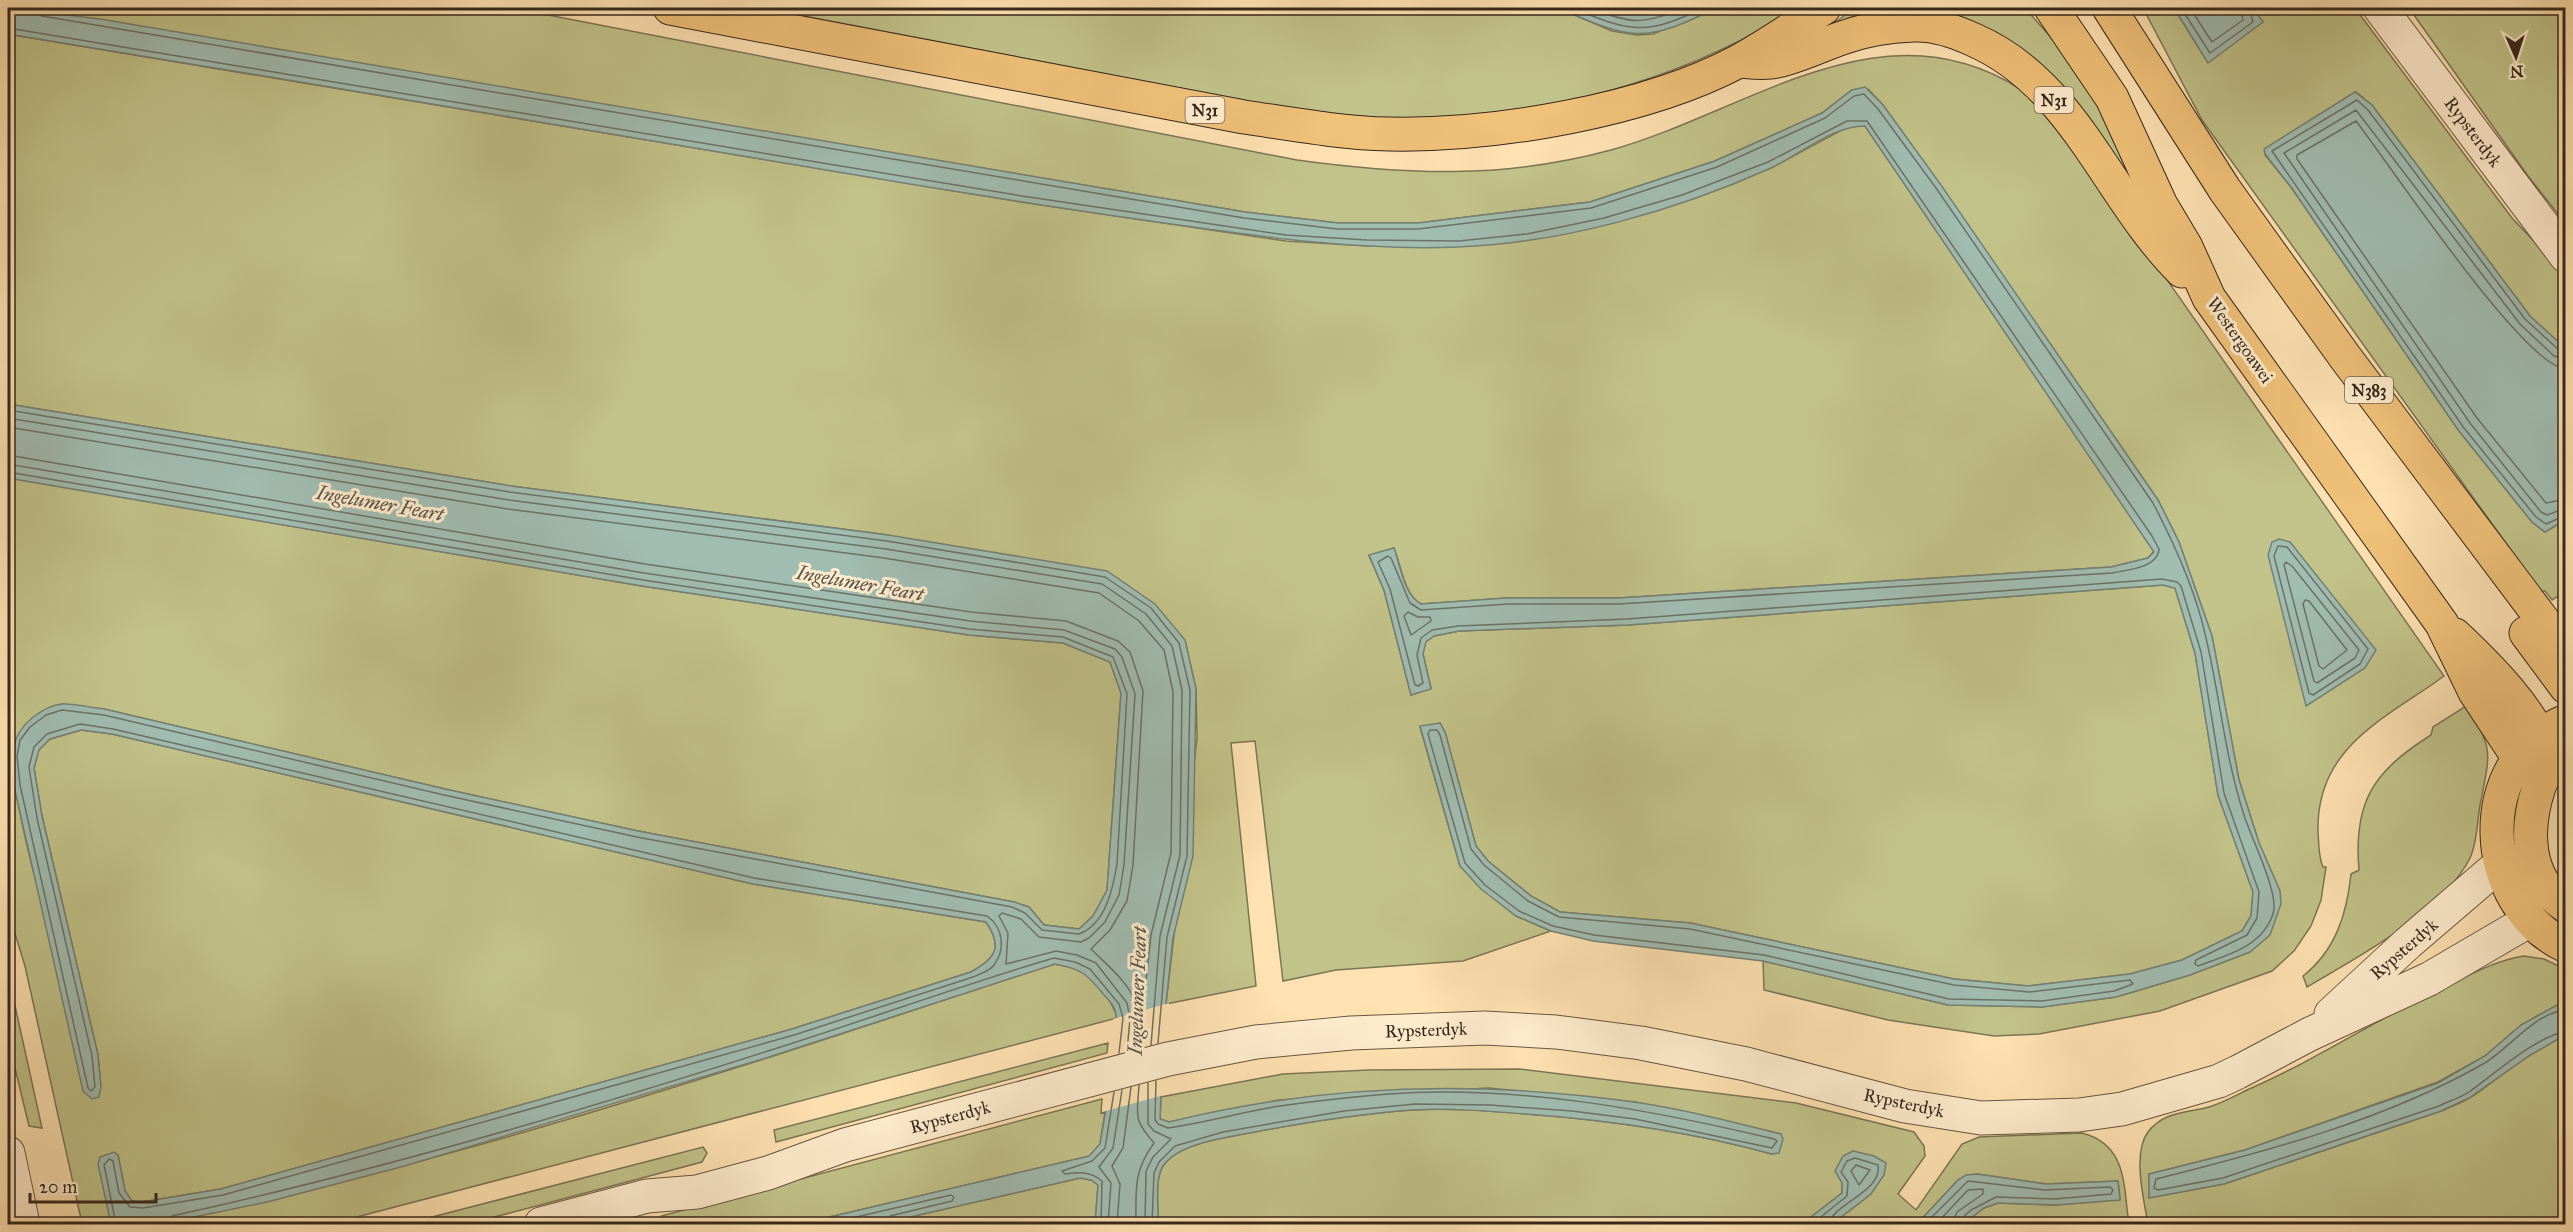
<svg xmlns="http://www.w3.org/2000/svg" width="2573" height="1232" font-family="'IM FELL Great Primer',serif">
<rect width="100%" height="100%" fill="#ffe2b2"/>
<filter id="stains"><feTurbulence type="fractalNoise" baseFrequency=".00333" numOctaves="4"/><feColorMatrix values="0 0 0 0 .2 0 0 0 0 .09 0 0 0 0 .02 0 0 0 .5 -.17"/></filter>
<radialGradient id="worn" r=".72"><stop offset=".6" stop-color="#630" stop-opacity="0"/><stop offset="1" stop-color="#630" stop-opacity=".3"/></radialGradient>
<path fill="#c2c38a" stroke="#7c7554" stroke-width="1.5" d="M24,8H512L1297,160C1406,175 1504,179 1611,150C1748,112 1881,0 2020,89C2049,112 2069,143 2091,171L2444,676C2389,717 2316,745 2318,831C2319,844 2318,856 2323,867H2326L2321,900L2311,926L2294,951L2272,971L2160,1011L2039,1034L1994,1036L1888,1020L1764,990L1763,961L1948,1005L2042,1007L2116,997L2190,975L2250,952L2280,891L2259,843L2239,780L2212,636L2179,542L2158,500L1940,185L1883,105L1868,89L1852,90L1822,113L1715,161L1590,202L1418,223H1338L1245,212Z
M762,8H1558L1612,31L1637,35L1653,34L1716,8H1796C1681,84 1527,121 1390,121C1361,121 1332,115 1304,112Z
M1855,8H2025L2084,75L2138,189C2069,91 2018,0 1879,13C1864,15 1849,20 1834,23Z
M2143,8H2174L2205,58L2263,22L2253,8H2355L2512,218L2565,274V348L2530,316L2372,105L2356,92L2265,155L2291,187L2459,431L2532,522L2545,532L2565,520V592L2552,600L2545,591L2541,592L2202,120Z
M2409,8H2565V223L2528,176Z
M8,34L1021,202L1286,241L1367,246L1528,240L1605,224L1684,201L1771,168L1849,126H1865L2154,551L2148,558L2111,567L1619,598H1507L1421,604C1404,595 1401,565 1394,548L1369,556L1384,590L1411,695L1431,688L1423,654L1425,642L1434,636L1459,631L1628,625L2163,585L2175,588L2195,653L2218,795L2253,892L2251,916L2242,931L2182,960L2130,974L2028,986L1954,979L1690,923L1560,912L1531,896L1488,861L1476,846L1445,732L1440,723L1420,727L1460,866L1516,916L1551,931L1463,961L1336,970L1283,981L1255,741L1231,743L1256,986L1166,1004L1197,738L1196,689L1185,640L888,535L511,486L8,404Z
M10,478L642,586L969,635L1063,643L1110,662L1121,693L1107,891L1093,916L1079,929L1044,925L1029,907L1014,902L638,831L445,789L104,709L62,704L11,756C24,869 67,979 101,1087L98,1055L42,816L34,768L39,749L50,739L81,730L112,734L753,884L986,922C1003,947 996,959 971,972L792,1029L221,1189L142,1202L131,1201L125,1191L118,1155L111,1224H91L90,1218L81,1219L25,966L8,911V494Z
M2466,706C2494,747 2490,754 2481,800C2477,818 2478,841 2470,858C2443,912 2358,957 2307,987L2303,976C2336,950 2347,913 2351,874L2359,870C2353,801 2374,771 2431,735L2433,727Z
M2524,956L2544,959L2565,969V1004H2559L2521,1025L2485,1056L2438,1082L2245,1150L2149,1174L2150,1197L2224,1184L2441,1111C2451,1107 2462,1103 2471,1097C2498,1081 2534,1042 2565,1038V1224H2148C2144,1200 2132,1153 2148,1132C2164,1111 2187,1113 2209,1107C2222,1103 2235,1096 2247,1090C2314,1061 2374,1021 2440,989C2468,976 2493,961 2524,956Z
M1055,964C1066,966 1079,967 1087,974C1099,984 1114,1004 1117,1018L330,1224H160C366,1181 569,1121 770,1057C865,1027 960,994 1055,964Z
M8,974L42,1128L29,1126L8,1039Z
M1108,1043L1107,1053L776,1142L774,1130Z
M1519,1069L1796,1103L1914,1132L1924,1146L1925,1156L1898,1194L1916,1210L1962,1144L1979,1137L2082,1133C2128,1145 2123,1186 2129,1224H1963L1984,1208L1998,1203L2056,1205L2120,1199L2118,1181L2046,1184L1977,1174L1958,1180L1917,1224H1832L1871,1194L1842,1183V1193L1802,1224H1158C1159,1208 1154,1180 1163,1166C1178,1143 1228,1137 1255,1132C1307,1122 1359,1114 1412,1110C1450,1108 1489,1111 1526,1114C1609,1120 1692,1132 1772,1154L1781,1134L1635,1102L1488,1088L1279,1100L1169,1122L1160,1119L1161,1097L1283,1074L1369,1070Z
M1102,1099L1101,1113L1105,1112L1100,1144L1090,1156L800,1224H660L661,1216Z
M703,1147L707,1153L702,1162L468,1224H405Z
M1080,1178L1091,1180L1098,1185L1095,1224H880Z"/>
<path fill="#a1bdb2" stroke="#768176" stroke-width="1.5" d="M8,8L100,19L1245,212L1338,223H1418L1590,202L1715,161L1822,113L1852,90L1865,87L1883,105L1941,185L2158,500L2179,542L2212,636L2239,780L2259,843L2280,891L2281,904L2270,935L2250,952L2190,975L2116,997L2042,1007L1948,1005L1763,961L1593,941L1551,931L1516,916L1481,889L1460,866L1420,726L1440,723L1445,732L1476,846L1488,861L1531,896L1560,912L1690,923L1954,979L2028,986L2130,974L2182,960L2242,931L2251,916L2253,892L2218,795L2195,653L2175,588L2163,585L1628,625L1459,631L1434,636L1426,642L1423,654L1431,689L1411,695L1384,590L1369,555L1394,548C1400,565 1404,595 1421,604L1507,598H1619L2111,567L2148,558L2154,552L1865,126C1832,126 1801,154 1771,168C1675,211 1563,243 1458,247C1359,251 1262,237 1164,223C1079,211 995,198 910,184C609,135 309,82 8,34Z
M1558,8L1653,10L1659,8H1716C1642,45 1631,39 1558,8Z
M2174,8H2253L2263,22L2208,63Z
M2355,92L2372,105L2530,316L2565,348V520L2545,532L2532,522L2459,431L2291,187L2265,154L2264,149Z
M8,404L511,486L888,535L1107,571L1155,604L1185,640L1196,689L1193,856L1173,938L1164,1022L1160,1119L1169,1122C1322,1084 1478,1080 1634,1102C1683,1109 1732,1122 1781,1134L1783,1139L1779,1153L1772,1154C1692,1132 1609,1120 1526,1114C1489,1111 1450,1108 1412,1110C1359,1114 1307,1122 1255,1132C1229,1137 1178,1143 1163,1166C1154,1180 1159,1208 1158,1224H1095L1098,1185L1091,1180L1080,1178L880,1224H800L1089,1156L1100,1144C1104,1119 1122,1029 1115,1010C1113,1004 1108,999 1104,995C1087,974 1082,969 1055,964L769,1057L401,1167L267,1202L160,1224H111L98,1164L100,1157L114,1152L118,1155L125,1191L132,1201L142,1202L221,1189L792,1029L971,972C996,958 1003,947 986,922L753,884L112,734L81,730L50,739L39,750L34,768L42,816L98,1055L101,1087L99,1097L92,1099L83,1091L14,786C11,758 9,737 32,718C41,711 50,705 62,704C75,703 91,708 104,709L445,789L638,831L1014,902L1029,907L1044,925L1079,929L1093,916L1107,890L1121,693L1110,662L1063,643L969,635L642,586L8,478Z
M2279,539L2290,542L2376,650L2365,668L2306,706L2268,555L2272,542Z
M2559,1004H2565V1038L2558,1039L2529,1056L2469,1098L2441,1111L2224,1184L2149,1198V1174L2245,1150L2438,1083L2485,1056L2521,1025Z
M1853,1151L1874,1156L1886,1163L1884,1175L1871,1194L1832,1224H1802L1842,1193V1183L1835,1171L1843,1156Z
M1977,1174L2046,1184L2118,1181L2120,1200L2056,1205L1998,1203L1984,1208L1963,1224H1917L1958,1180L1966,1175Z"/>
<path fill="#ffe2b2" d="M1169,1003L1164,1095L1102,1112L1113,1019Z"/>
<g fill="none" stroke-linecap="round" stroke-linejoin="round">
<path stroke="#6c7268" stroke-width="1.5" d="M1573,8C1629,32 1646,36 1703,8
M1592,8C1634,26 1643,23 1685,8
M2181,8L2210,53L2253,22L2249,8
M2190,8L2212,42L2243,20L2241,8
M8,28L1022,196L1286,235L1367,240L1459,241L1527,234L1604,218L1682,195L1768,162L1847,121H1867L2152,536L2159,549C2158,568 2126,570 2112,573L1619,604H1508L1421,610L1410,603L1391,558L1388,556L1378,562L1390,589L1415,685L1418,686L1423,683L1417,655L1421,638L1432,630L1458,626L1627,619L2162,579L2177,582L2181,586L2201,652L2224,793L2259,892L2257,918L2247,935L2196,960L2195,964L2198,966C2227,955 2262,947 2273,914C2280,894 2251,838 2244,815C2225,757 2220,697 2206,638C2196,591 2175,545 2153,503L1936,188L1878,109L1864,94L1854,96L1825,118L1717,167L1591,208L1418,229H1337L1244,218L42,16L37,13L36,8
M2566,352L2559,350L2525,319L2368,110L2357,100L2272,151L2464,428L2536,517L2546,524L2566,515
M2566,360L2554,356L2520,324L2356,110L2284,153L2470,423L2541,512L2547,515L2566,508
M2566,369C2524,367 2388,162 2356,121L2297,155V159L2477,418L2546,503L2566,499
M8,410L510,492L887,541L1105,577L1151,608L1179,643L1190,690L1187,856L1167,937L1158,1043
M8,418L509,500L886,549L1102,584L1146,614L1172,646L1182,690L1180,855L1160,936L1151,1045
M8,427L508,509L884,558L1099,593L1139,621L1164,650L1173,692L1171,853L1151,935L1143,1008H1138C1131,984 1108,966 1091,949L1110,930L1127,901L1133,865L1143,691L1130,652L1118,641L1066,621L971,612L645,564L8,455
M8,464L644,573L970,621L1064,630L1115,649L1122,657L1135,694L1124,865L1119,895L1105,922L1089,938L1081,942L1039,937L1021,919L1002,913L999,916L1008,933L1006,964L1056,951L1077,955L1096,963L1127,1003L1130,1019L1127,1051
M8,472L643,580L969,629L1063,637L1113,657L1127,694L1117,864C1113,888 1106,924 1079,934L1042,930L1025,913L1012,907L637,837L444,795L104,715L62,710L46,715L30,727L20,740L17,756L20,785L88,1088L91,1091L95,1087L92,1056L37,818L29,767L34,747L47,734L80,724L113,729L754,878L987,916C1003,927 1006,949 994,965C990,971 980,974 973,977L794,1035L223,1195L143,1208L130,1207L119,1193L113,1161L109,1159L104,1165L116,1224
M2278,546L2287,547L2368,649L2360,664L2313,695L2309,693L2274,556Z
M2286,562L2292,566L2359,650L2355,658L2317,683L2314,681L2284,565Z
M2305,600L2309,601L2347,650L2323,669L2319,666L2303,604Z
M1408,612L1418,617H1430L1431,621L1411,635L1404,616Z
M1430,730H1437L1440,735L1471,849L1484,865L1528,901L1559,917L1690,929L1954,985L2029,992L2130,980L2133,984L2114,991L2042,1001L1949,999L1764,955L1594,935L1553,926L1519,911L1485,885L1465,863L1428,734Z
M2566,1010C2535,1012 2507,1051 2483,1064C2383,1121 2267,1151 2156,1179L2154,1188L2158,1190L2223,1178L2439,1106C2449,1101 2460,1098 2469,1092C2492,1076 2539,1034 2566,1032
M1856,1165L1870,1170L1859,1185L1851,1171Z
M167,1224L172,1216C373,1172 572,1114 768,1051C864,1021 958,986 1054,958L1075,962L1090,969L1119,1004L1123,1018L1119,1053
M826,1224L951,1195L954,1197L952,1201L890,1216L885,1224
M1101,1224L1102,1181C1090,1171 1080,1172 1065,1174L1062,1171L1092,1161L1105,1148L1114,1092
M1108,1224L1111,1183L1099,1167L1113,1148L1122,1090
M1117,1224L1120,1184L1112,1166L1123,1148L1131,1087
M1136,1224C1136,1189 1133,1172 1154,1143C1133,1119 1137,1116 1139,1085
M1145,1224L1146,1171L1153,1157L1171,1139L1154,1131L1148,1124V1083
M1152,1224L1154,1173L1159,1162L1175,1146L1223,1132L1344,1111L1415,1104L1490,1105L1572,1111L1635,1119L1772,1148L1777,1141L1774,1139C1648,1109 1518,1085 1388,1094C1352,1097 1315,1101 1280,1106C1242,1112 1205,1123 1168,1128L1158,1124L1155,1120L1156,1081
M1812,1224L1847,1196L1848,1182L1841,1172L1847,1161L1855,1158L1878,1165C1883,1192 1832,1204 1829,1224
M1925,1224L1968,1181L2045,1190L2110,1187L2113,1190L2111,1194L2055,1199L1996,1197L1971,1210L1961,1219L1960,1224
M1936,1224L1968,1190L1983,1189V1194L1957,1212L1952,1224"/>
<g stroke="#685642" stroke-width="35">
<path id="minor" d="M2380,8L2566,256"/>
</g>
<g stroke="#685642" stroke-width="35">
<path id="tertiary" d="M2331,1014L2408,943L2499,865
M8,1153L23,1224
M541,1224L647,1196L697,1192L768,1173L845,1145L1168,1059L1256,1042L1351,1033L1485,1028L1556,1032L1641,1043L1746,1064L1905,1106L1981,1118L2079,1115L2122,1109L2219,1081L2238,1072L2310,1034L2429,979L2530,920"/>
</g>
<g stroke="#36271d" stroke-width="35">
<path id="trunk" d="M670,8L1244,117C1292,124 1341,133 1389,134C1495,136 1645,111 1739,61C1768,45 1796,25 1824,8
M2051,8L2112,98L2161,205L2186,247L2209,298L2442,624L2475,692L2518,757
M2109,8L2225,190L2345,357L2566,651
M1740,61C1752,62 1765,64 1777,61C1800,56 1823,44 1845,37C1867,29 1890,26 1913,25C1934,24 1955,31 1974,40C2075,84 2108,198 2182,271
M2526,633L2566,687
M2455,635C2486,664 2538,715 2548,758C2550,769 2542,777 2539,787C2525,829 2525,879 2566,906
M2566,721C2471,760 2477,904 2566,946"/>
</g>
<use href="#minor" stroke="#ffeccd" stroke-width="33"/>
<use href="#tertiary" stroke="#ffeccd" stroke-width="33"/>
<use href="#trunk" stroke="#f0c179" stroke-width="33"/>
</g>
<g text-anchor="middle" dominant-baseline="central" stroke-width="6" stroke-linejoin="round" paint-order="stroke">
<g fill="#ffeccd" stroke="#726252" stroke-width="1.5">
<rect x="2034.5" y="87" width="39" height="26" rx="4.5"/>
<rect x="1185.5" y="97" width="39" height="26" rx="4.5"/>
<rect x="2345" y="377" width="48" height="26" rx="4.5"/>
</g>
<g font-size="16" font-weight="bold" fill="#36271d">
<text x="2054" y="100">N31</text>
<text x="1205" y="110">N31</text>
<text x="2369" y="390">N383</text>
</g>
<g font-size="18" fill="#36271d" stroke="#ffeccd">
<text transform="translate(2473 132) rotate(53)">Rypsterdyk</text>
<text transform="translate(2240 340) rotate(55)">Westergoawei</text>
<text transform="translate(2404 949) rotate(-41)">Rypsterdyk</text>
<text transform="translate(1426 1030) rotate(-2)">Rypsterdyk</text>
<text transform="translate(1904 1103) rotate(12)">Rypsterdyk</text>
<text transform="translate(950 1117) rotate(-15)">Rypsterdyk</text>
</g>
<g font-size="20" font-style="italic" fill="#56544a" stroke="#ffeccd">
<text transform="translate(380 503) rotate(10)">Ingelumer Feart</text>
<text transform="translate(860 583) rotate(10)">Ingelumer Feart</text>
<text transform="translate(1137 991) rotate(-88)">Ingelumer Feart</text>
</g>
</g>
<rect width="2573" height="1232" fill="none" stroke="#ffe2b2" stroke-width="30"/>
<rect x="9" y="9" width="2555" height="1214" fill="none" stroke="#36271d" stroke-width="3"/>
<rect x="15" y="15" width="2543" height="1202" fill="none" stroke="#36271d" stroke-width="1.5"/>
<g transform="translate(2516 57) rotate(177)" stroke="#ffeccd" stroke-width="4.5" paint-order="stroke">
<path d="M0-4.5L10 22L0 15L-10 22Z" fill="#36271d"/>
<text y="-9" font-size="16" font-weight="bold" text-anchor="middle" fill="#36271d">N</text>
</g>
<path d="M30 1193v9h126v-9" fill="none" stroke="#36271d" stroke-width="3"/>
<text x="39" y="1193" font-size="18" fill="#36271d" stroke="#ffeccd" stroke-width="4.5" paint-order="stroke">20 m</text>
<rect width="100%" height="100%" filter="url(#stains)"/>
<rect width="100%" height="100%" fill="url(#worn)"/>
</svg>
